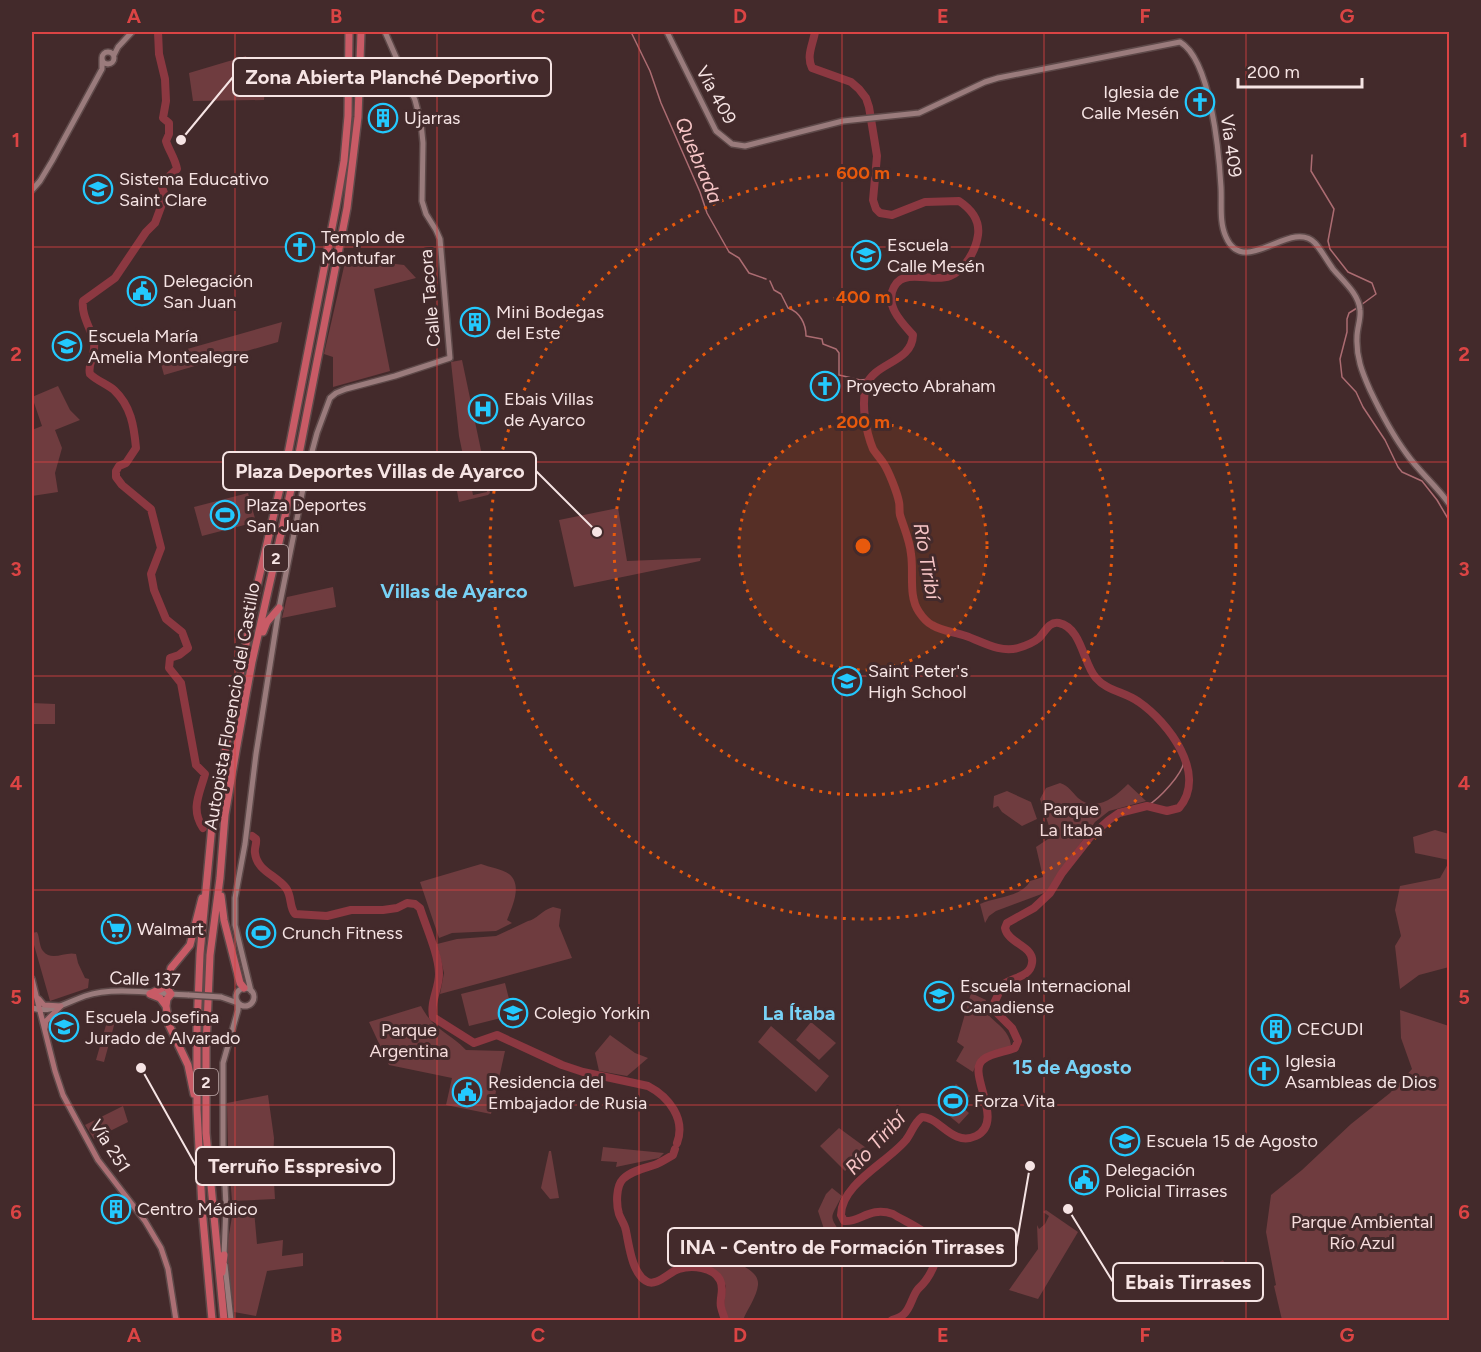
<svg xmlns="http://www.w3.org/2000/svg" width="1481" height="1352" font-family="Figtree,sans-serif">
<rect width="100%" height="100%" fill="#432a2b"/>
<path fill="#6f3c3f" fill-rule="evenodd" d="M246,56C250,70 250,82 265,87L264,100L193,101L189,73Z
M346,258L404,265L416,278L374,289L390,371L333,387V357L324,354Z
M282,322L278,342L164,375L159,357Z
M462,360L490,493L488,495L459,502L457,491L470,489L459,436L451,362ZM481,457L483,469L480,470L484,471L487,492L473,495L466,459Z
M58,386L70,410L80,420L55,430L62,448L55,473L58,492L32,496V430L42,426L32,397Z
M248,493L256,522L202,536L194,507Z
M618,508L627,561L701,558L700,561L574,587L559,520Z
M333,587L336,607L282,618L287,597Z
M32,703L55,704V724H32Z
M1060,783C1069,786 1072,792 1078,798C1096,813 1115,797 1128,784L1146,801L1109,811L1095,822L1047,892L996,911L989,916L985,923L980,904C996,897 1022,897 1030,881L1043,877L1036,847L1048,839L1050,829L1040,799L1046,788Z
M1007,791L1031,802L1037,819L1022,826L1002,812L998,806L993,808L994,796Z
M1435,830L1449,834V860L1415,853L1413,837Z
M1449,862V967L1419,975L1400,989L1395,946L1401,936L1395,910L1400,886L1440,878Z
M481,864C489,867 502,869 509,874C523,885 512,907 507,920L512,923L496,931L452,933L439,938L420,882Z
M553,907L561,909L559,926L572,958L440,994L444,973L437,944L457,939L496,936L528,921C536,920 542,910 553,907Z
M37,932C40,938 39,946 43,951C52,962 65,951 76,954L78,963L85,978L89,979L88,988L50,1001L32,938V933Z
M505,983L513,1015L469,1026L461,994Z
M971,993L986,1000L984,1010C993,1022 1009,1029 1011,1045C1005,1050 988,1053 979,1058L973,1072L956,1061L964,1047L957,1042Z
M421,1006C435,1032 448,1031 466,1050L505,1051L491,1114L446,1105L452,1078L389,1065L369,1022Z
M1400,1010L1449,1026V1320H1282L1274,1286L1276,1285L1266,1232L1271,1195L1302,1170L1351,1124L1390,1093L1412,1069L1401,1038Z
M108,1018H116L104,1062L96,1060Z
M811,1022L836,1043L819,1060L796,1040Z
M771,1026L829,1076L816,1092L758,1042Z
M610,1035L635,1053L648,1058L627,1076L599,1071L595,1053Z
M956,1084L970,1096L961,1106L969,1113L959,1124L937,1106Z
M268,1095L274,1138L273,1165L275,1199L232,1201L228,1149L227,1103Z
M123,1106L128,1122L94,1139L85,1125Z
M839,1128L869,1150L845,1171L820,1146Z
M603,1147L664,1153L659,1158L616,1167L617,1162L601,1161Z
M549,1151H551L559,1198L550,1199L541,1188Z
M832,1188L842,1196C829,1221 829,1214 843,1237L829,1244L818,1211L826,1194Z
M254,1210L257,1244L283,1240L282,1256L303,1253V1266L267,1271L256,1316L234,1312L227,1257L228,1240L233,1211Z
M1046,1210L1078,1232L1038,1299L1009,1290L1038,1249L1037,1225L1039,1229L1045,1224L1049,1216L1043,1212Z
M695,1235L711,1241C716,1261 760,1264 758,1285C757,1296 747,1310 743,1320H728L724,1305L726,1286L721,1277L709,1268L698,1263L684,1264Z
M1223,1260L1237,1286L1203,1299L1194,1275Z"/>
<g fill="none" stroke-linecap="round" stroke-linejoin="round">
<path stroke="#ac6c72" stroke-width="1.5" d="M631,32L650,71L661,103L700,192L707,213L729,252L739,258L749,273L766,279
M1312,155L1311,171L1334,209L1328,241L1330,249L1348,272L1372,283L1376,294L1361,305
M770,281L774,290L781,294L788,308C800,312 806,324 806,336L822,339L823,344L836,349L839,353V375L860,380L871,379
M1357,308L1349,313L1347,319V332L1340,359L1342,377L1356,392L1363,407L1385,440L1398,467L1402,472L1422,481L1437,500L1450,522
M1147,806C1159,799 1184,773 1184,760"/>
<path stroke="#8c3841" stroke-width="8" d="M158,32L159,54L165,79L166,101L163,118L169,123V134L166,141C169,151 175,158 177,169L161,184L165,196L155,223L146,232L115,278L83,301C81,315 91,329 94,342C96,355 87,364 90,374C97,381 107,384 114,390C131,406 134,426 136,448L126,463L119,466L116,471V477L122,485L151,509L161,548L151,574L154,590L166,619L182,632L188,648L179,655L170,658L169,668L181,683L196,765L205,774C200,793 190,809 203,828
M815,32C813,44 806,56 812,68L851,82L859,89L866,98L869,107L877,156L873,200L876,209L880,213L892,215L925,202L959,201C971,209 980,220 978,235C976,250 965,270 950,276C938,281 922,275 909,277C902,278 898,280 894,287C884,305 902,323 913,335C912,363 874,362 866,386C861,405 866,432 873,449C876,454 881,459 884,464C889,472 897,492 899,502C900,506 899,511 900,515C904,528 910,541 911,554C914,572 908,596 919,612C923,618 926,622 932,625C942,631 955,632 966,636C983,642 1000,653 1018,648C1025,646 1033,643 1039,638C1045,632 1049,621 1059,623C1082,628 1083,664 1096,678C1107,691 1126,692 1139,702C1168,722 1208,774 1179,808L1167,811L1147,806L1119,813L1109,820L1091,836L1062,873L1050,893L1034,908L1007,923L1005,928C1008,944 1035,946 1032,963C1030,978 1011,977 1003,985C999,988 999,993 997,997C994,1003 993,1004 994,1010L1012,1028L1018,1041L1015,1048C1005,1052 992,1053 984,1059C964,1071 1007,1121 976,1136C952,1147 940,1117 922,1117C914,1123 912,1132 906,1140C888,1162 841,1184 841,1215L844,1221C860,1223 869,1206 893,1214C904,1221 924,1229 932,1239C944,1255 929,1279 918,1289C912,1296 911,1308 904,1314C901,1317 895,1319 892,1320
M252,836L256,839C257,844 254,848 255,853C257,871 276,875 286,888C292,896 289,907 295,914L327,916L351,910H383L397,908L407,903L415,904L420,908C426,927 439,955 439,974C439,989 430,1001 433,1017L474,1043L497,1035L562,1065L583,1072L648,1086C669,1097 686,1119 677,1143
M675,1149L673,1155C668,1158 663,1161 657,1164C646,1168 632,1170 623,1179C616,1186 616,1204 619,1214C621,1220 625,1224 626,1231C629,1245 632,1273 646,1281C656,1288 670,1271 679,1269C692,1265 713,1267 720,1280C725,1290 719,1298 721,1307C722,1312 724,1316 725,1320"/>
<g stroke="#5e4949" stroke-width="8">
<path id="tertiary" d="M667,32L716,131L732,144L745,146L843,121L919,113L985,82L998,78L1180,42C1211,60 1219,153 1221,187C1222,203 1219,222 1226,237C1244,279 1291,218 1315,243C1322,251 1327,261 1333,269C1343,281 1359,294 1360,310C1361,319 1357,328 1357,337C1356,357 1362,372 1370,390C1380,411 1392,434 1406,453C1419,472 1437,486 1450,505
M102 58a6 6 0 1 1 12 0a6 6 0 1 1-12 0Z
M114,55L118,47L132,32
M32,190L40,181L52,161L102,69V59
M236 997a9 9 0 1 1 18 0a9 9 0 1 1-18 0Z
M251,991L235,925V898L245,844L256,754L279,608L306,474L317,433L330,398L336,393L346,389L395,376L450,358L440,239L436,230L426,214L422,201L423,143L421,123L415,100L385,32
M221,997L238,1003
M32,1008C51,1014 67,1002 85,996C114,986 158,994 189,995
M224,1256L226,1206L223,1146V1063L238,1010V1003
M225,1265L231,1320"/>
</g>
<g stroke="#5e4949" stroke-width="8">
<path id="secondary" d="M32,979L55,1071L63,1095L98,1160L145,1221L161,1248L168,1269L176,1320
M39,999L44,1005L61,1006
M45,1028L46,1021L60,1007"/>
</g>
<g stroke="#5e4949" stroke-width="10">
<path id="trunk" d="M299,458L303,473L306,474
M263,632L267,622L279,608
M221,896L224,920L240,983L244,988
M166,986L171,994L167,999L166,1006
M150,994L166,986L171,968L190,945L202,898
M150,994L160,998L166,1006L169,1025L188,1065L194,1094
M222,1272L224,1255
M212,1320L202,1208L197,1109V1028L200,954L213,814L258,582L288,454L336,207L344,161L348,116L349,32
M224,1320L206,1133V1048L210,955L220,878L225,815L236,751L252,662L299,454L347,208L358,117L361,32"/>
</g>
<use href="#tertiary" stroke="#9a7b7c" stroke-width="5"/>
<use href="#secondary" stroke="#ab6f74" stroke-width="5"/>
<use href="#trunk" stroke="#c85b66" stroke-width="7"/>
<g stroke="#5e4949" stroke-width="8" stroke-linecap="butt">
<path id="tertiary-bridge" d="M189,995L221,997"/>
</g>
<use href="#tertiary-bridge" stroke="#9a7b7c" stroke-width="5"/>
</g>
<path fill="none" stroke="#db4444" stroke-width="1.5" stroke-opacity="0.55" d="M235,32V1320M437,32V1320M639,32V1320M842,32V1320M1044,32V1320M1246,32V1320M32,247H1450M32,462H1450M32,676H1450M32,890H1450M32,1105H1450"/>
<circle cx="863" cy="546" r="124" fill="#e8590c" fill-opacity=".12"/>
<g fill="none" stroke="#e8590c" stroke-width="3" stroke-dasharray="3 6">
<circle cx="863" cy="546" r="124"/>
<circle cx="863" cy="546" r="249"/>
<circle cx="863" cy="546" r="373"/>
</g>
<defs>
<g id="church-ring" transform="scale(1.5)"><circle r="9.5" fill="#432a2b" stroke="#23c9fe" stroke-width="1.5"/><path d="M-1.2-6h2.4v3.5h3.3v2.4h-3.3V6h-2.4V-.1h-3.3v-2.4h3.3Z" fill="#23c9fe"/></g>
<g id="building-ring" transform="scale(1.5)"><circle r="9.5" fill="#432a2b" stroke="#23c9fe" stroke-width="1.5"/><path d="M-4-6H4V6H1V3H-1V6H-4ZM-2.5-4.3h1.7v1.8h-1.7ZM.8-4.3h1.7v1.8H.8ZM-2.5-1h1.7V.8h-1.7ZM.8-1h1.7V.8H.8Z" fill="#23c9fe"/></g>
<g id="school-ring" transform="scale(1.5)"><circle r="9.5" fill="#432a2b" stroke="#23c9fe" stroke-width="1.5"/><path d="M0-5L7-2L0 1L-7-2ZM-4 1L0 2.5L4 1V4Q0 6-4 4Z" fill="#23c9fe"/></g>
<g id="civic-ring" transform="scale(1.5)"><circle r="9.5" fill="#432a2b" stroke="#23c9fe" stroke-width="1.5"/><path d="M-.6-6.5H3V-4.5H.6V-3L4-1V1h2V6H-6V1h2V-1L-.6-3ZM-1.2 2.5V6h2.4V2.5Z" fill="#23c9fe"/></g>
<g id="hospital-ring" transform="scale(1.5)"><circle r="9.5" fill="#432a2b" stroke="#23c9fe" stroke-width="1.5"/><path d="M-5-5h3v3.5h4V-5h3V5h-3V1.5h-4V5h-3Z" fill="#23c9fe"/></g>
<g id="stadium-ring" transform="scale(1.5)"><circle r="9.5" fill="#432a2b" stroke="#23c9fe" stroke-width="1.5"/><path d="M0-5a6.5 5 0 1 0 0 10a6.5 5 0 1 0 0-10ZM-3.5-1.8h7v3.6h-7Z" fill="#23c9fe"/></g>
<g id="supermarket-ring" transform="scale(1.5)"><circle r="9.5" fill="#432a2b" stroke="#23c9fe" stroke-width="1.5"/><path d="M-6-5.5h2.5l.6 2H6L4.5 2H-2.5L-4.4-4H-6ZM-1.5 3.2a1.3 1.3 0 1 0 .1 0ZM3 3.2a1.3 1.3 0 1 0 .1 0Z" fill="#23c9fe"/></g>
</defs>
<g fill-rule="evenodd">
<use href="#church-ring" x="1200" y="102"/>
<use href="#building-ring" x="383" y="118"/>
<use href="#school-ring" x="98" y="189"/>
<use href="#church-ring" x="300" y="247"/>
<use href="#school-ring" x="866" y="255"/>
<use href="#civic-ring" x="142" y="291"/>
<use href="#building-ring" x="475" y="322"/>
<use href="#school-ring" x="67" y="346"/>
<use href="#church-ring" x="825" y="386"/>
<use href="#hospital-ring" x="483" y="409"/>
<use href="#stadium-ring" x="225" y="515"/>
<use href="#school-ring" x="847" y="681"/>
<use href="#supermarket-ring" x="116" y="929"/>
<use href="#stadium-ring" x="261" y="933"/>
<use href="#school-ring" x="939" y="996"/>
<use href="#school-ring" x="513" y="1013"/>
<use href="#school-ring" x="64" y="1027"/>
<use href="#building-ring" x="1276" y="1029"/>
<use href="#church-ring" x="1264" y="1071"/>
<use href="#civic-ring" x="467" y="1092"/>
<use href="#stadium-ring" x="953" y="1101"/>
<use href="#school-ring" x="1125" y="1141"/>
<use href="#civic-ring" x="1084" y="1180"/>
<use href="#building-ring" x="116" y="1209"/>
</g>
<g text-anchor="middle" dominant-baseline="central" stroke-width="6" stroke-linejoin="round" paint-order="stroke">
<g fill="#432a2b" stroke="#c0acac" stroke-width="1.5">
<rect x="264" y="545" width="24" height="26" rx="4.5"/>
<rect x="194" y="1069" width="24" height="26" rx="4.5"/>
</g>
<g font-size="16" font-weight="bold" fill="#f6e4e4">
<text x="276" y="558">2</text>
<text x="206" y="1082">2</text>
</g>
<g font-size="18" fill="#f6e4e4" stroke="#432a2b" text-anchor="start">
<text x="1179" y="92" text-anchor="end">Iglesia de<tspan x="1179" dy="21">Calle Mesén</tspan></text>
<text x="404" y="118">Ujarras</text>
<text x="119" y="179">Sistema Educativo<tspan x="119" dy="21">Saint Clare</tspan></text>
<text x="321" y="237">Templo de<tspan x="321" dy="21">Montufar</tspan></text>
<text x="887" y="245">Escuela<tspan x="887" dy="21">Calle Mesén</tspan></text>
<text x="163" y="281">Delegación<tspan x="163" dy="21">San Juan</tspan></text>
<text x="496" y="312">Mini Bodegas<tspan x="496" dy="21">del Este</tspan></text>
<text x="88" y="336">Escuela María<tspan x="88" dy="21">Amelia Montealegre</tspan></text>
<text x="846" y="386">Proyecto Abraham</text>
<text x="504" y="399">Ebais Villas<tspan x="504" dy="21">de Ayarco</tspan></text>
<text x="246" y="505">Plaza Deportes<tspan x="246" dy="21">San Juan</tspan></text>
<text x="868" y="671">Saint Peter's<tspan x="868" dy="21">High School</tspan></text>
<text x="137" y="929">Walmart</text>
<text x="282" y="933">Crunch Fitness</text>
<text x="960" y="986">Escuela Internacional<tspan x="960" dy="21">Canadiense</tspan></text>
<text x="534" y="1013">Colegio Yorkin</text>
<text x="85" y="1017">Escuela Josefina<tspan x="85" dy="21">Jurado de Alvarado</tspan></text>
<text x="1297" y="1029">CECUDI</text>
<text x="1285" y="1061">Iglesia<tspan x="1285" dy="21">Asambleas de Dios</tspan></text>
<text x="488" y="1082">Residencia del<tspan x="488" dy="21">Embajador de Rusia</tspan></text>
<text x="974" y="1101">Forza Vita</text>
<text x="1146" y="1141">Escuela 15 de Agosto</text>
<text x="1105" y="1170">Delegación<tspan x="1105" dy="21">Policial Tirrases</tspan></text>
<text x="137" y="1209">Centro Médico</text>
</g>
<g font-size="18" fill="#f6e4e4" stroke="#432a2b">
<text transform="translate(716 95) rotate(61)">Vía 409</text>
<text transform="translate(1231 146) rotate(82)">Vía 409</text>
<text transform="translate(430 298) rotate(-95)">Calle Tacora</text>
<text transform="translate(232 706) rotate(-80)">Autopista Florencio del Castillo</text>
<text transform="translate(145 979) rotate(2)">Calle 137</text>
<text transform="translate(110 1146) rotate(57)">Vía 251</text>
</g>
<g font-size="18" fill="#f6dcdc" stroke="#432a2b">
<text x="1071" y="809">Parque<tspan x="1071" dy="21">La Itaba</tspan></text>
<text x="409" y="1030">Parque<tspan x="409" dy="21">Argentina</tspan></text>
<text x="1362" y="1222">Parque Ambiental<tspan x="1362" dy="21">Río Azul</tspan></text>
</g>
<g font-size="20" font-style="italic" fill="#f6c4c5" stroke="#432a2b">
<text transform="translate(699 160) rotate(67)">Quebrada</text>
<text transform="translate(927 561) rotate(80)">Río Tiribí</text>
<text transform="translate(875 1143) rotate(-47)">Río Tiribí</text>
</g>
<g font-size="20" font-weight="bold" fill="#78d2f6" stroke="#432a2b">
<text x="454" y="591">Villas de Ayarco</text>
<text x="799" y="1013">La Ítaba</text>
<text x="1072" y="1067">15 de Agosto</text>
</g>
</g>
<circle cx="863" cy="546" r="9" fill="#e8590c" stroke="#432a2b" stroke-width="3"/>
<g font-size="18" text-anchor="middle" font-weight="bold" fill="#e8590c" stroke="#432a2b" stroke-width="6" stroke-linejoin="round" paint-order="stroke">
<text x="863" y="179">600 m</text>
<text x="863" y="303">400 m</text>
<text x="863" y="428">200 m</text>
</g>
<path fill="none" stroke="#f6e4e4" stroke-width="2" d="M181 140L233 77M597 532L536 471M141 1068L196 1166M1030 1166L1016 1247M1068 1209L1113 1282"/>
<g fill="#f6e4e4" stroke="#432a2b" stroke-width="2">
<circle cx="181" cy="140" r="6"/>
<circle cx="597" cy="532" r="6"/>
<circle cx="141" cy="1068" r="6"/>
<circle cx="1030" cy="1166" r="6"/>
<circle cx="1068" cy="1209" r="6"/>
</g>
<g fill="#432a2b" stroke="#f6e4e4" stroke-width="2">
<rect x="233" y="58" width="318" height="38" rx="6"/>
<rect x="223" y="452" width="313" height="38" rx="6"/>
<rect x="196" y="1147" width="198" height="38" rx="6"/>
<rect x="668" y="1228" width="348" height="38" rx="6"/>
<rect x="1113" y="1263" width="150" height="38" rx="6"/>
</g>
<g font-size="20" text-anchor="middle" font-weight="bold" fill="#f6e4e4">
<text x="392" y="84">Zona Abierta Planché Deportivo</text>
<text x="380" y="478">Plaza Deportes Villas de Ayarco</text>
<text x="295" y="1173">Terruño Esspresivo</text>
<text x="842" y="1254">INA - Centro de Formación Tirrases</text>
<text x="1188" y="1289">Ebais Tirrases</text>
</g>
<rect width="1481" height="1352" fill="none" stroke="#432a2b" stroke-width="66"/>
<path d="M1238 78v9h124v-9" fill="none" stroke="#f6e4e4" stroke-width="3"/>
<text x="1247" y="78" font-size="18" fill="#f6e4e4" stroke="#432a2b" stroke-width="4.5" paint-order="stroke">200 m</text>
<rect x="33" y="33" width="1415" height="1286" fill="none" stroke="#db4444" stroke-width="2"/>
<g font-size="20" text-anchor="middle" font-weight="bold" fill="#db4444">
<text x="134" y="23">A</text>
<text x="336" y="23">B</text>
<text x="538" y="23">C</text>
<text x="740" y="23">D</text>
<text x="943" y="23">E</text>
<text x="1145" y="23">F</text>
<text x="1347" y="23">G</text>
<text x="16" y="147">1</text>
<text x="1464" y="147">1</text>
<text x="16" y="361">2</text>
<text x="1464" y="361">2</text>
<text x="16" y="576">3</text>
<text x="1464" y="576">3</text>
<text x="16" y="790">4</text>
<text x="1464" y="790">4</text>
<text x="16" y="1004">5</text>
<text x="1464" y="1004">5</text>
<text x="16" y="1219">6</text>
<text x="1464" y="1219">6</text>
<text x="134" y="1342">A</text>
<text x="336" y="1342">B</text>
<text x="538" y="1342">C</text>
<text x="740" y="1342">D</text>
<text x="943" y="1342">E</text>
<text x="1145" y="1342">F</text>
<text x="1347" y="1342">G</text>
</g>
</svg>
